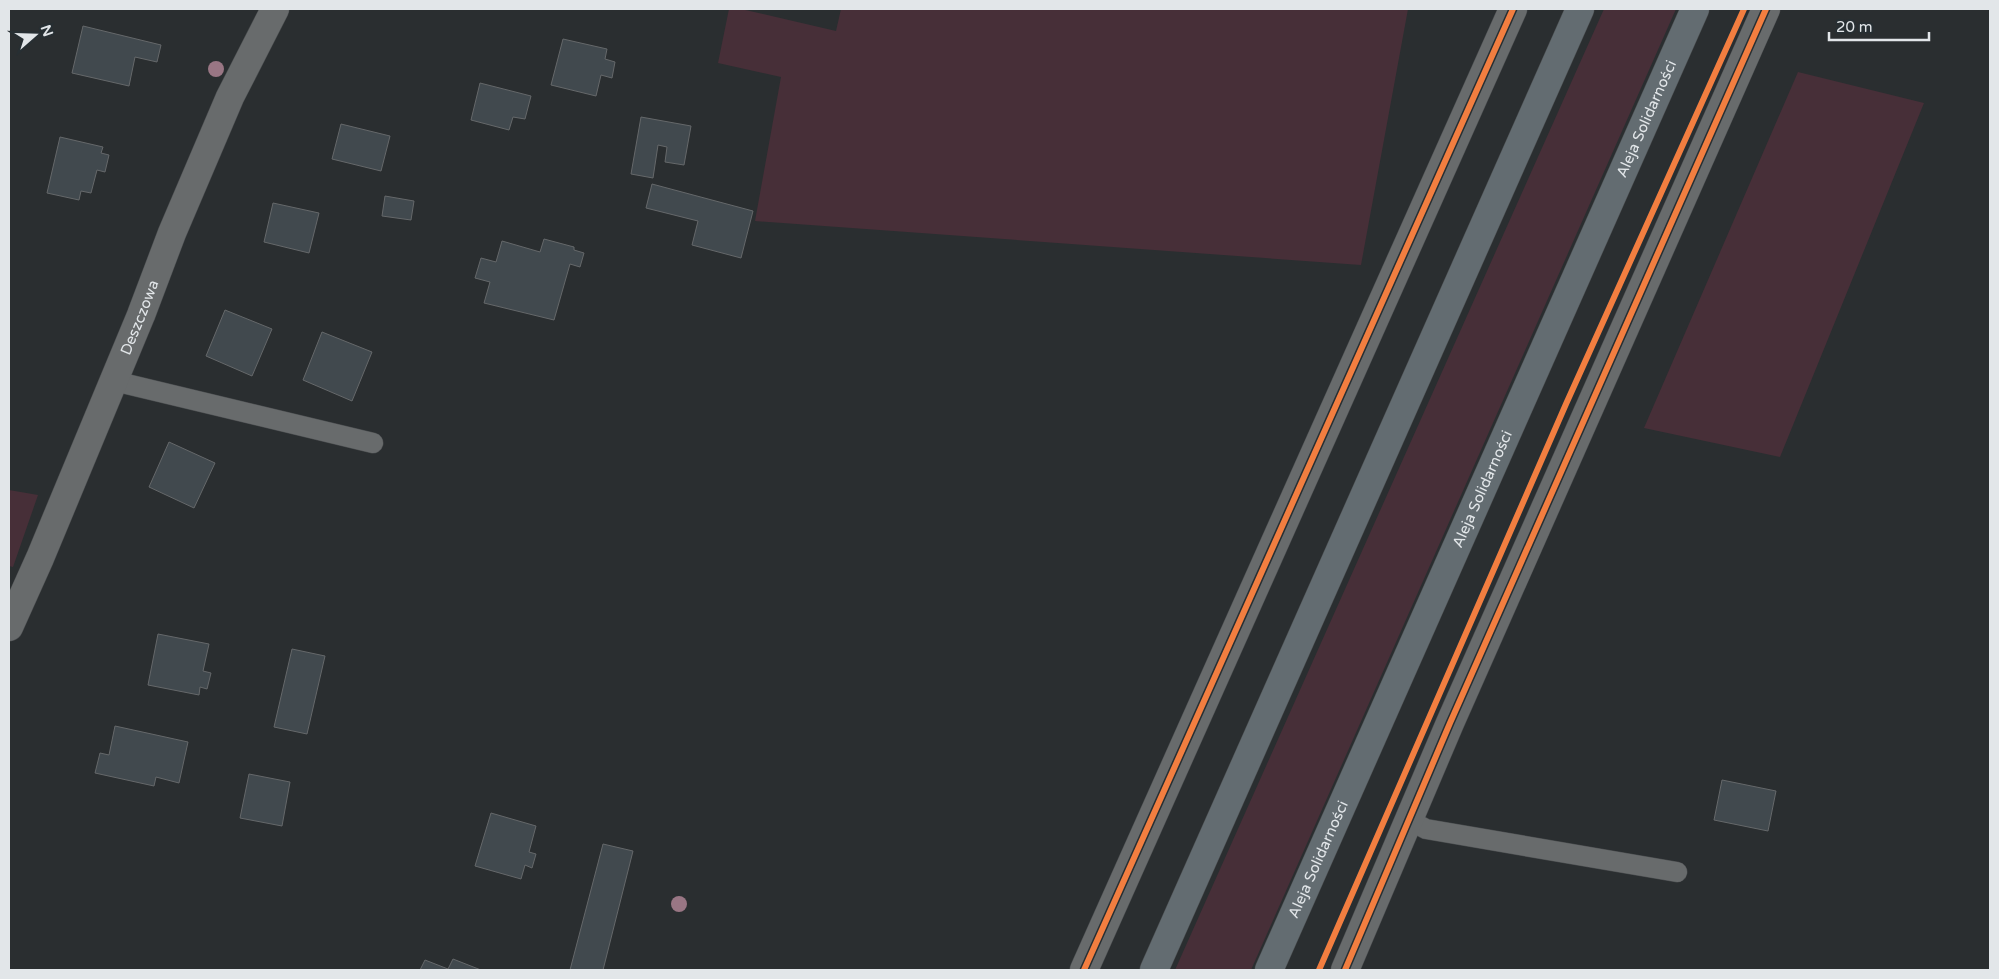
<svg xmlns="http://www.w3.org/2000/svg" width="1999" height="979" font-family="'Varela Round',sans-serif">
<rect width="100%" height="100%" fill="#2a2e30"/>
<path fill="#472f38" d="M729,9H741L836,31L841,9H1408L1361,265L755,221L781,77L718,63Z
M1604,9H1676L1251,970H1175Z
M1798,72L1924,103L1780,457L1644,428Z
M9,490L38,495L13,567L9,566Z"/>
<path fill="#41494e" stroke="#65686a" d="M83,26L161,45L157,62L135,57L129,86L72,73Z
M563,39L607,49L605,59L615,62L612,78L601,75L596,96L551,85Z
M480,83L531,96L525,119L513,117L509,130L471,120Z
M641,117L691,126L684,165L665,162L667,147L658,145L653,178L631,174Z
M341,124L390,136L381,171L332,159Z
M60,137L103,147L101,153L109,155L105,172L97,170L91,193L81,191L79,200L47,193Z
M652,184L753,211L741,258L692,245L698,221L646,208Z
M385,196L414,201L411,220L382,216Z
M273,203L319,213L309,253L264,242Z
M544,239L574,247V250L584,253L580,267L570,264L554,320L484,303L490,282L475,278L481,258L496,262L502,241L540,252Z
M225,310L272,329L252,376L206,356Z
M322,332L372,352L352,401L303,380Z
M169,442L215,463L194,508L149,487Z
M158,634L209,644L203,671L211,673L207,689L200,687L199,695L148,685Z
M292,649L325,656L307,734L274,727Z
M115,726L188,742L179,783L156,777L154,786L95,773L100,753L109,755Z
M249,774L290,782L282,826L240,818Z
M1722,780L1776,791L1768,831L1714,820Z
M491,813L536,826L529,852L536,854L532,868L525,865L521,879L475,866Z
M603,844L633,851L603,970H570Z
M453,959L481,970H420L425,960L448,969Z"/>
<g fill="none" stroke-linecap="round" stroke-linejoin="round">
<g stroke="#494c4e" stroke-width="21">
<path id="service" d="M114,381L373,443
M1409,820L1426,829L1677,872"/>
</g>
<g stroke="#494c4e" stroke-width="29">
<g id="minor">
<path id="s1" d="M9,627L40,558L141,315L172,233L230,97L275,9"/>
<path d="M1084,970L1513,9"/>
<path d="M1345,970L1450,723L1766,9"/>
</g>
</g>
<g stroke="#494c4e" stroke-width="29">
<g id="primary">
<path d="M1154,970L1580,9"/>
<path id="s2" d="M1269,970L1695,9"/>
</g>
</g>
<use href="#service" stroke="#686b6c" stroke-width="20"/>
<use href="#minor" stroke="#686b6c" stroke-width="28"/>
<use href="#primary" stroke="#636c71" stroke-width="28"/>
<g stroke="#272f33" stroke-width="9">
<path id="cycleway" d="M1084,970L1513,9
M1319,970L1566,404L1744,9
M1345,970L1450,723L1766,9"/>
</g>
<use href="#cycleway" stroke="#f27e40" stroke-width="6"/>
</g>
<g fill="#997684">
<circle cx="216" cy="69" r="8"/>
<circle cx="679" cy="904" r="8"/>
</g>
<g text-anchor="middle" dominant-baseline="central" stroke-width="4.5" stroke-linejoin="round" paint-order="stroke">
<g font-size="15" fill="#e2e6e9" stroke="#272f33">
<text stroke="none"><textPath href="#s2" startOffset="931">Aleja Solidarności</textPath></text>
<text stroke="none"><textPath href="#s1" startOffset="336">Deszczowa</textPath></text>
<text stroke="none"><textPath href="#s2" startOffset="526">Aleja Solidarności</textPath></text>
<text stroke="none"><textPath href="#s2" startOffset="121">Aleja Solidarności</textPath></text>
</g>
</g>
<rect width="1999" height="979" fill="none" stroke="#e2e6e9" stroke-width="20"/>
<g transform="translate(35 35) rotate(70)" stroke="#272f33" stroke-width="4" paint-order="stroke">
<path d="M0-4L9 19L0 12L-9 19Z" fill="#e2e6e9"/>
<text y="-8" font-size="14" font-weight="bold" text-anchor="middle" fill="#e2e6e9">N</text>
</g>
<path d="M1829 32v8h100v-8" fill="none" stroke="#e2e6e9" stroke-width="2.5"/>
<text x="1836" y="32" font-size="15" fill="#e2e6e9" stroke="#272f33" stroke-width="4" paint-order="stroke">20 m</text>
</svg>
